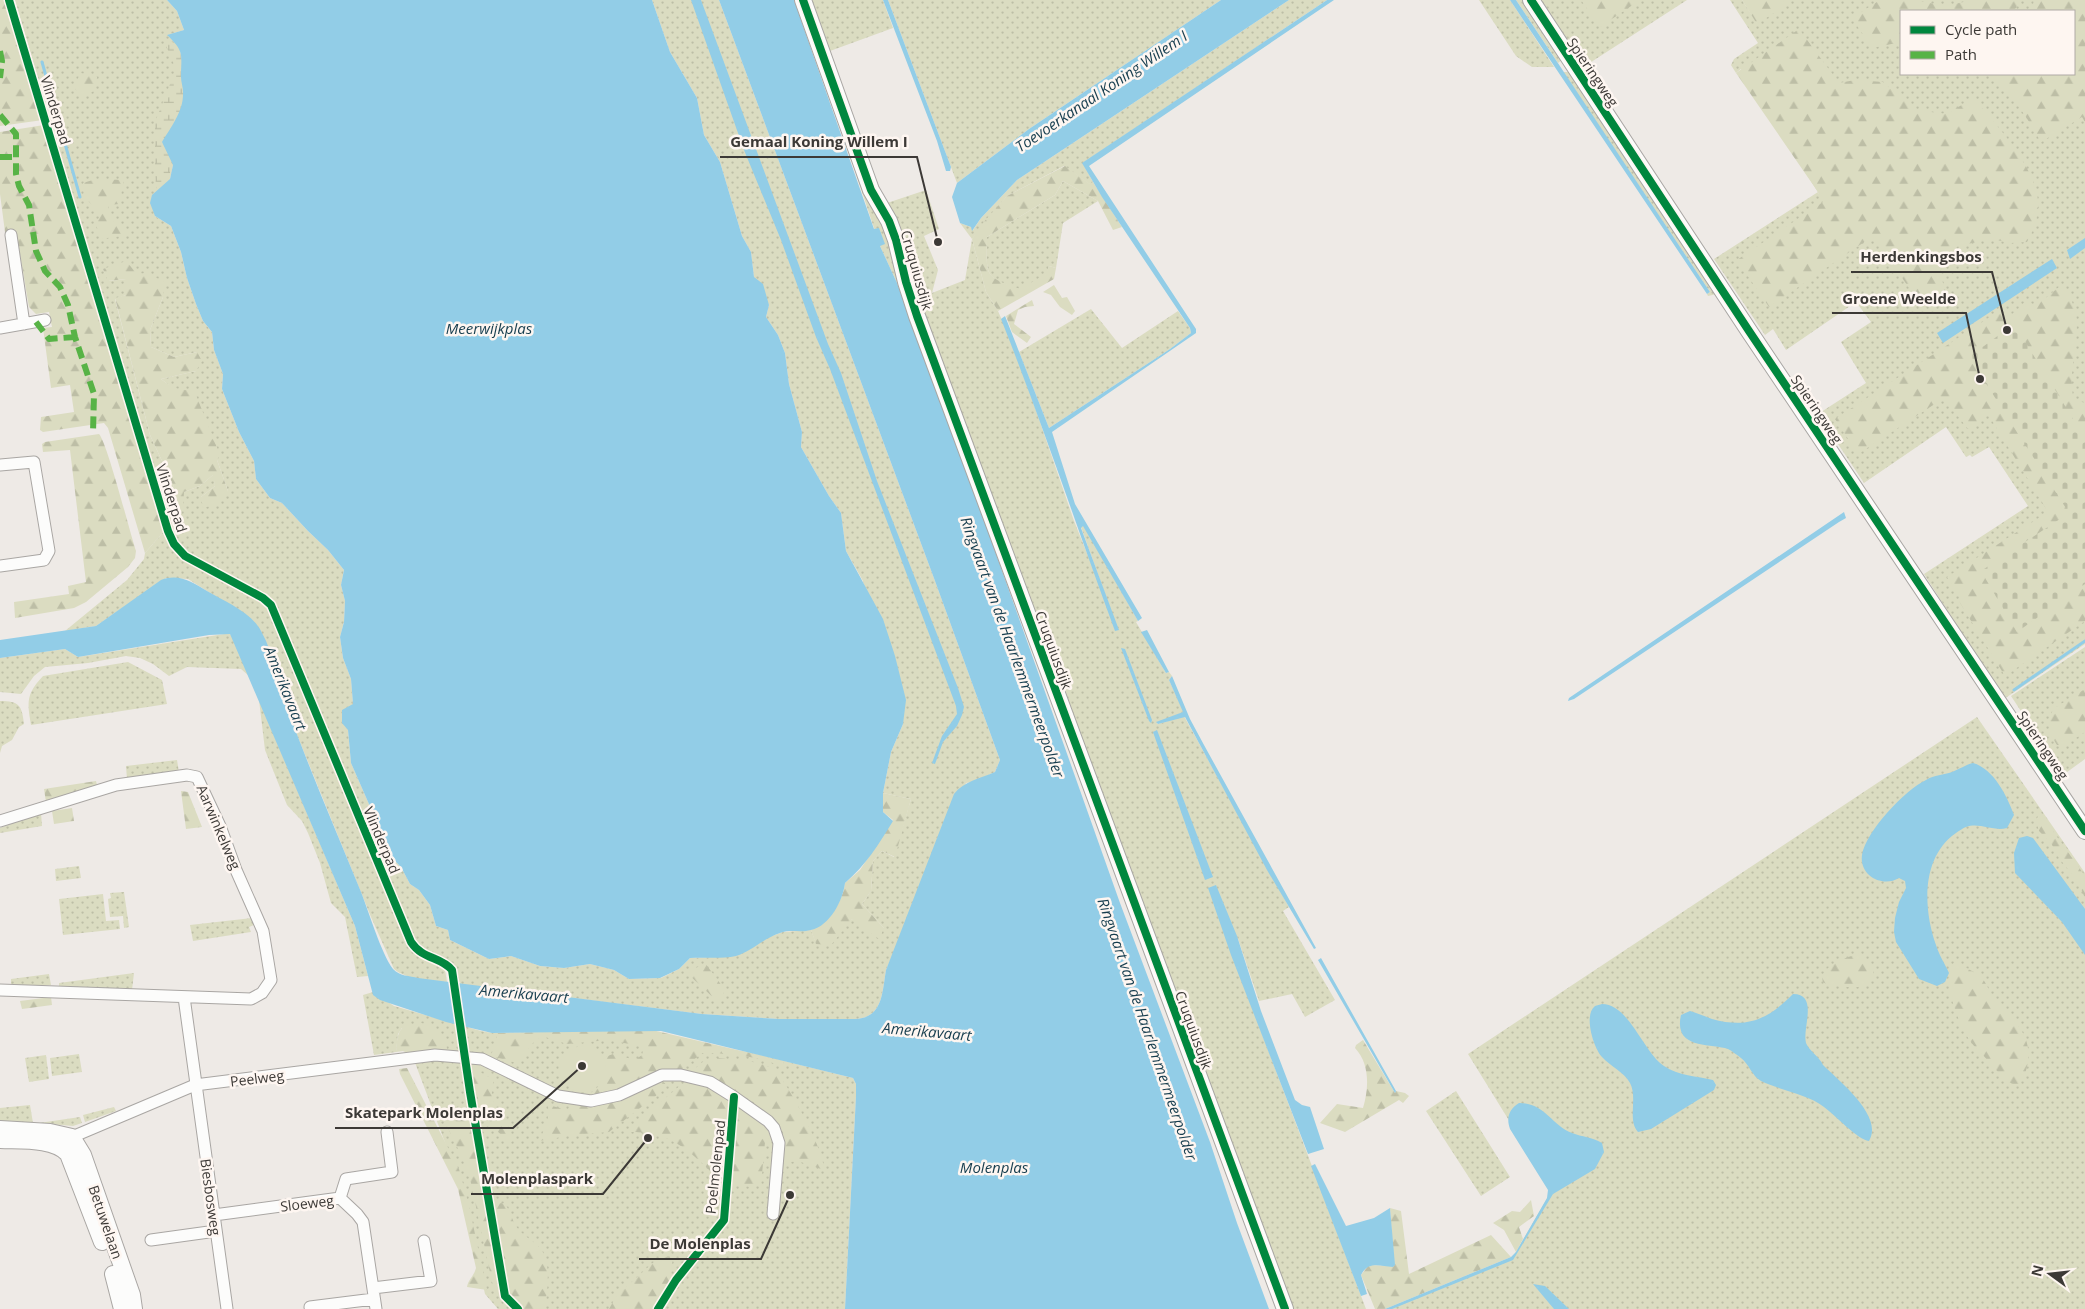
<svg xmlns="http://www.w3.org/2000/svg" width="2085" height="1309" font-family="'Open Sans',sans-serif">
<defs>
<pattern id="grass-dots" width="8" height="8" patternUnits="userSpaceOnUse" patternTransform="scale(1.25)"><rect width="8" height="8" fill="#dbdcc1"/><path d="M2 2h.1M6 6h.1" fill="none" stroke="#bdbea6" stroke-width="1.8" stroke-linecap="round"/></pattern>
<pattern id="forest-firs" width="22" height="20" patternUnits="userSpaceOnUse" patternTransform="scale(1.25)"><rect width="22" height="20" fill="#dbdcc1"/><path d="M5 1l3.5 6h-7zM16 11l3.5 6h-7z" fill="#bdbea6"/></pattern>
<pattern id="wetland-marsh" width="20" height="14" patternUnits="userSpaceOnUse" patternTransform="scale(1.25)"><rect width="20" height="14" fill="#dbdcc1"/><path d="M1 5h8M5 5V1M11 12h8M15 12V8" fill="none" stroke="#bdbea6"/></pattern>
<pattern id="cemetery-stones" width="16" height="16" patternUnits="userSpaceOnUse" patternTransform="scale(1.25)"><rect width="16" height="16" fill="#dbdcc1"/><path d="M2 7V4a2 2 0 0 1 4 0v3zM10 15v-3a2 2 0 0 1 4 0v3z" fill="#bdbea6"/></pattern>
</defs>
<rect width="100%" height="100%" fill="#eeeae6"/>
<path fill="url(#grass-dots)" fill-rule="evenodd" d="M15,0H167L177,11L184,30L168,35L179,46L182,61L173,165L170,179L155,216L171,226L181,252L187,278L196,304L203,321L212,332L214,350L223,374L222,389L239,432L254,461L256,479L270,498L282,503L308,531L328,550L344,570L341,585L345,601L344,622L340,637L343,658L351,679L353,704L348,730L351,763L393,859L401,867L410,884L419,890L430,905L436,926L448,930L450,940L489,959L511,956L540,966L564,968L590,964L614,970L629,979L661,978L679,969L690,958L735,956L748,950L766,938L783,932L811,930L816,943L852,919L884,928L862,904L871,891L873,861L882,851L894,857L911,799L883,793L891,752L903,724L863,581L846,551L841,513L829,496L801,447L802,432L789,384L785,353L778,335L766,317L769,305L754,277L751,252L742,236L720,162L704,135L697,98L670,52L652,0H719L935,581L1000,760L995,772L976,781L966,783L886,970C882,993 883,1018 855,1019H779L702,1014L460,984L453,963L420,947L414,942L274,603L263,594L184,552L176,540L145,443ZM103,269L137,274L163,297L150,330L151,347L174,357L197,352L196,371L161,379L170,386L180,391L217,460L228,491L201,497L215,486L214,474L200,486L184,492L174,511V487L150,435L115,299L126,295V279L109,281Z
M812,0H883L893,28L830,51Z
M888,0H1221L1029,129L957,183Z
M1289,0H1327L1083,163L1093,182L1091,185L1064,166L1007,196L972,239L986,292L998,311L1017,355L1074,521L1118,630L1081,527L1084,525L1138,621L1136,622L1166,673L1169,672L1172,676L1169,680L1184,712L1157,723L1158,724L1184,716L1289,907L1283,911L1335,1000L1305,1017L1292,994L1259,1001L1237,936L1253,1010L1366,1309H1290L884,204L926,190L939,229L924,236L938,270L932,293L965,280L972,239L960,223L971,227L973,230L981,218L1017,180Z
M1479,0H1510L1554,67H1532L1516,56Z
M1516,0H1522L1563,59L1558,63Z
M1540,0H1687L1585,66L1577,54L1575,56Z
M1730,0H1742L1757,23L1758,0H2085V644L2004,699L1924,574L2028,506L1989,447L1972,457L1970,455L1966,457L1946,427L1864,483L1818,414L1866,383L1841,342L1871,322L1856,302L1786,350L1773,329L1765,335L1763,332L1714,259L1818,192L1819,194L1741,69L1736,73L1731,65L1734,59L1758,43ZM1901,11H2074V74H1901Z
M1563,72H1569L1717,294L1708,296L1707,294L1710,292Z
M856,174C875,209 898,243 897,283L880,246Z
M1063,181L1098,201L1063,223L1056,268L1049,266L1047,274L1020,290C982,276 987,275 987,237L1055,195Z
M1091,309L1122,348L1178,311L1190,328L1191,333L1170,349L1049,428L1019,352Z
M165,530L168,541L179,556L267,604L405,941L413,952L442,967L445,970L447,982C431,980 407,980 394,969L371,917L293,725L280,688L269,650L260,630L251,619L188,579L166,578L96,626L65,631L127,580L144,559L145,553Z
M224,634H230L233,638L249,676L241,669L187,667L169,676L153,664L140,658L126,656L88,663L45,667L34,676L21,694L0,692V658L65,649L78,657Z
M2085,647V759L2063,775L2011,696Z
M128,662L162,680L167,704L31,725C27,702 26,694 43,676Z
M259,700L355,926L368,976L357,977L345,917L331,903L320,863L308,833L302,821L287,805L265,750Z
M0,701C19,701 22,705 24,724L19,727L12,740L2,746L0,753Z
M1977,717L2085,873V1309H1388L1513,1257L1552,1190L1468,1054Z
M177,760L179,772L127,779L126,766Z
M41,813L42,826L0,833V828Z
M79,866L81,878L56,881L55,869Z
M124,892L129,927L124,928L123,916L110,917L108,899L111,898L110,893Z
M103,894L106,921L119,920L120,929L63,935L59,899Z
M252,918L254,925L249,927L251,932L193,941L190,925Z
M134,973L132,990L59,987V983Z
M49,974L51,985H11V979Z
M373,992L394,1006L481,1031L492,1033L579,1032L748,1052L853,1078L856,1084V1096L845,1309H498L485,1294L459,1180L402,1028L398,1034L396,1052L374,1055L363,995Z
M79,1054L82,1072L52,1076L50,1058Z
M46,1055L49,1079L29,1082L25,1058Z
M1456,1091L1510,1177L1481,1196L1426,1111Z
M30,1105L33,1123L0,1121V1108Z
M114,1107L116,1111L85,1122L83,1115Z
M80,1117L82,1123L73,1126L39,1123Z"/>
<path fill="url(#forest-firs)" d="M0,0H7L43,120L0,126Z
M1581,0H1640L1600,27Z
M1742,0H1783L1786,5L1757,24Z
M1880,0H1913L1946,6L1972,0H2020L2016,8L2012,11H1901V42L1872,48L1852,18Z
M2034,0H2085V122L2082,117L2041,142C2027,117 2012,94 1991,74H2074V11H2032Z
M1799,29L1839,83L1855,80L1883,82L1915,110L1947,114L1973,98C1996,124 2035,166 2038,201C2039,216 2034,229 2027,242L2011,243L1991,239L1958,246L1944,259L1940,274L1946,292L1923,308L1873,236L1769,307L1737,260L1823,202L1818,192L1736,73Z
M81,73L97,77L95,90L84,97L73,87Z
M44,125L165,530L145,553L108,428L104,423L43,432L40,430L41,417L74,412L70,385L51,388L43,328L52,327L49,312L36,314L29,307L16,231L5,232L0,194V132Z
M1065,166L1090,184L1093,182L1122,227L1113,230L1098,201L1063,181L1055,195L987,237C987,275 982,276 1020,289L1046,274L1049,266L1056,268L1054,279L998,311L986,292L972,239L982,224L1007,196Z
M96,179L124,180L119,204L108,205L110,218L129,235L100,239L96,224L101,214L84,197L83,183Z
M126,261L137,274L146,273L165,282L163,297L150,330L151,347L174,357L197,352L202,361L196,371L161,379C172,388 180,391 194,390L220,455L217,460L228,491L220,503L203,508L201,497L215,486L213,475L200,486L184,492L183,507L174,511V487L150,435L115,298L126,295V279L108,281L103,269Z
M1054,285L1062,298L1067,297L1075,311L1072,315L1060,307L1051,295L1043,292Z
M2059,287L2068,292C2071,299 2074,306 2076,314C2080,340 2068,368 2073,397L2079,401L2085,403V621L2005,676L1960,603L1959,595L1947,577L2048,512L1988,414L1968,429L1944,398L1858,454L1835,419L1999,311L2010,316L2025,302L2037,305Z
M1032,300L1034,306L1025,307L1018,310L1014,324L1031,337L1027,343L1012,332L1006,316Z
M99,434C107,442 130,533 136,551L135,558L128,567L86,602L74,608L15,618L14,602L69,594L68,586L86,582L70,450L43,452L42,444L45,442Z
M2085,689V732L2065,745H2057C2048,731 2048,724 2053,709Z
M96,781L97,785L46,802L44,789Z
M181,791L188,792L202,827L186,829Z
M883,793L911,799L895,857L882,851L873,861L871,891L862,904L884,928L879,939L852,919L831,945L816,944L811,930C829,920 842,904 845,883L860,870L893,820L883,812Z
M72,808L74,821L54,824L52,811Z
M2040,813L2085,876V898L2078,882L2059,858L2051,843L2039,831L2036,820Z
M1856,955C1867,959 1873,965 1874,977C1871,980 1869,984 1865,986C1857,988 1828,987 1823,982C1818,968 1845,957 1856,955Z
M705,963L725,990L719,1003L687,973Z
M1954,963C1959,963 1976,973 1981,977C1985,981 1988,988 1991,994C2000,1010 2020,1022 2026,1040C2031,1054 2028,1074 2018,1085C2005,1084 1998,1071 1989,1062C1982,1053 1972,1046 1967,1036C1958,1021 1940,976 1954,963Z
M51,997L52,1005L22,1009L20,1001Z
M421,1023C438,1027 444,1033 447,1049L411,1055L403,1051L396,1052C398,1030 398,1025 421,1023Z
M652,1030L784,1061L783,1067C759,1056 728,1053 702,1053L680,1071L597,1096L587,1095C610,1082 597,1076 605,1057L613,1054L635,1060L642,1055L643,1051L640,1046L608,1040L567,1044L542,1036L533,1043L517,1063L491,1056L498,1033Z
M1363,1040L1395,1093L1396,1091L1405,1093L1409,1096L1403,1103L1399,1100L1345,1132L1320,1123L1337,1104L1363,1108C1369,1088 1370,1064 1355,1048L1356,1045Z
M714,1058C730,1059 761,1060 774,1070C786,1080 816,1138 821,1155C823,1159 823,1165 824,1170L798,1161L782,1163C782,1151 786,1141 782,1129C774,1105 714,1082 691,1072L705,1060Z
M473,1064H484L480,1072L494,1080C484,1108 512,1116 512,1142C489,1132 469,1088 473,1064Z
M407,1068L459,1169L469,1206L487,1290L467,1287C468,1280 474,1276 476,1268L458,1189L400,1074L399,1069Z
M661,1082L665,1083L666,1088L609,1132L573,1135L539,1141C545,1128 550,1119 548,1105L568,1110L571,1102L591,1107L605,1104Z
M691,1083C707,1087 727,1096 730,1113L724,1181C715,1178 710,1170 703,1164C679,1142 663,1132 630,1132L631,1127L682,1084Z
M740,1108L762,1119L773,1135L765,1142L761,1185L752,1187L731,1184L737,1112Z
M472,1115L501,1299L493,1286L491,1277L471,1183L462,1157L443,1118L459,1119Z
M1531,1200L1534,1216L1519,1227L1523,1239L1516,1252L1504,1230L1493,1223L1512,1211L1520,1212Z
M503,1203C512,1210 511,1222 519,1230C525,1237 534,1241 540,1248C552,1262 547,1291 545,1309H519L514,1305L509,1293L493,1204Z
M1390,1208L1401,1211L1409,1274L1491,1235L1511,1257L1385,1309H1375L1361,1275L1369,1265L1394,1266Z
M673,1255L670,1284L654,1309H609L617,1295L655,1261Z"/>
<path fill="url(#wetland-marsh)" d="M167,39L179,46L185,76L184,105L170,142V179L157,192L155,176V122L176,69L167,48Z"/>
<path fill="url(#cemetery-stones)" d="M2014,324L2085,438V584L2017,632L1981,571L2069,513L1969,357Z"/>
<path fill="#dbdcc1" d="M580,1045L593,1046C596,1050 603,1056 605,1061C609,1075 594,1096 579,1092C573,1091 567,1085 564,1081C550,1064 566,1053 580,1045Z"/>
<path fill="#92cde7" d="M167,0H652L670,52L697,98L704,135L720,162L742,236L751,252L754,277L763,284L769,305L766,317L778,335L785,353L789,384L802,432L801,447L829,496L841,513L846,551L883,619L895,656L906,700L903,724L891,752L883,793V812L893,821C879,844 866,865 845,883C843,900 830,926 811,930C801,933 790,929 780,933C764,938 752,951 736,956C722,959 705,957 690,958L679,969L660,978L629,979L614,970L590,964L564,968L540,966L511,956L489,959L450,940L448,930L436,926L430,905L419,890L410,884L401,867L393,859L351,763L348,730L342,723V710L353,704L351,679L343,658L340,637L344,622L345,601L341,585L344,570L328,550L308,531L282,503L270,498L256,479L254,461L239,432L222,389L223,374L214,350L212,332L203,321L196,304L187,278L181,252L171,226L155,216L150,203L152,195L170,179L173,165L162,142C171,127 184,111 183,92C183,87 181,82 181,77C181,54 185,52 167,35L184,30L177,11Z
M691,0H701L828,344L841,373L877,481L958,688L964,707L962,715L957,726L943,742L935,764L932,763L942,736L957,714L956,706L830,369L816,337L781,240L744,150Z
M719,0H794L874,229L879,228L885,244L880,246L897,283L962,458L1120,903L1210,1142L1237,1223L1269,1309H845L856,1096V1084L853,1078L661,1031L492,1033L446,1022L380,1000L373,995L355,926L230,634L209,635L78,657L65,649L0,658V640L96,626L161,580C179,573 192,582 207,591C224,601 251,612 261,631C275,656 279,686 289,713C311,773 337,833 361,892C369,912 381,953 393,969C399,976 410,976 418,978L702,1014L779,1019H855C883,1018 882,993 886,970L954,794C964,781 981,778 995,772L1000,760L935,581Z
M883,0H888L951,167L950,171H946L937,141Z
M1221,0H1289L1017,180L981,218L972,231L971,227L960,223L952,197L957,183L1029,129Z
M1327,0H1334L1089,166L1196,329V333L1052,432L1075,504L1142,618L1138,621L1083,526L1081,528L1119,630L1115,631C1077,528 1042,422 1001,319L1005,316L1049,428L1170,349L1191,333L1190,328L1102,197L1082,163Z
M1510,0H1516L1710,292L1707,294Z
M2085,238V248L2070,259L2067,250Z
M2052,259L2057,268L1943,343L1937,333Z
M1844,512L1846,518L1839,522L1574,699L1568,701L1569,698Z
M1147,630L1169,672L1166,673L1141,632Z
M1121,648L1125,649L1152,720L1151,723L1149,721Z
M1172,676L1190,719L1204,745L1316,948L1314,949L1267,870L1185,717L1158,724L1156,722L1183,712L1169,680Z
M1157,730L1213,877L1205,880L1153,732Z
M1973,763C1994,769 2007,796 2014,815L2007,828C1993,832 1980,822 1966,827C1963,828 1959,831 1956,833C1921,857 1923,909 1936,945C1939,955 1945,964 1949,973L1945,982L1937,986L1919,979L1896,942L1894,932L1895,918L1899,902L1906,888L1905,881L1899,878C1883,888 1859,876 1862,855C1866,831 1905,790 1926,780C1934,775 1944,775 1952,772C1960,769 1965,765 1973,763Z
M2027,836L2033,838L2085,909V955L2062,922L2015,873L2014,853L2019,838Z
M1216,885L1237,936L1261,1011L1295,1100L1302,1105L1310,1107L1324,1149L1308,1154L1231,955L1208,888Z
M1321,958L1396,1091L1395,1093L1318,960Z
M1793,994C1819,994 1802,1028 1806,1043C1809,1051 1819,1056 1823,1065C1839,1081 1884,1116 1869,1141C1858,1140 1835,1115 1824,1107C1808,1094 1779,1090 1761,1081C1752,1076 1749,1064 1741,1058C1737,1055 1732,1051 1728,1049C1711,1043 1673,1050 1681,1015L1690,1011C1697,1013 1704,1016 1712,1019C1748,1029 1768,1019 1793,994Z
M1602,1004C1629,1004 1643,1052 1664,1066C1678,1076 1697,1076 1713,1080L1716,1085L1714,1090L1651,1129L1638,1132C1627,1120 1638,1098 1630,1083C1623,1071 1611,1067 1602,1057C1594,1049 1583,1015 1595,1006C1597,1005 1600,1005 1602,1004Z
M1519,1103C1545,1103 1551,1125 1572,1133C1582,1137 1592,1137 1602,1143L1604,1152L1595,1169L1553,1194L1513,1260L1392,1309H1385L1511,1257L1516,1252L1547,1198L1548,1190L1510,1129C1506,1118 1509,1109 1519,1103Z
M1315,1164L1346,1226L1374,1218L1390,1208L1395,1265L1393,1267C1379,1266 1368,1261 1361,1275L1367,1294L1361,1296L1311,1166Z
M1533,1284L1545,1286L1569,1309H1554Z"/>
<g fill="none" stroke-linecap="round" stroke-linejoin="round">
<path stroke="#92cde7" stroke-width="3" d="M42,62L80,197
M2014,690L2085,641"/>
<g stroke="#a9a6a3" stroke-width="13">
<path id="street" d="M11,235L24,324
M0,328L45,320
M0,465L34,462L49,551L44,560L0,566
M0,821L116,785L187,775L197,777L220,826L236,870L263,931L271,980L262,993L251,999L0,990
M184,997L227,1309
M68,1142L72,1137L195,1085L435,1055L482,1059L558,1096L591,1101L619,1095L662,1075H681L710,1082L734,1097L768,1121L774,1128L779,1143L773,1214
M340,1198L346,1179L392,1172L387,1132
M214,1215L340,1198L357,1214L363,1222L376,1309
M151,1240L216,1231
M373,1288L431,1281L424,1241
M310,1307L374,1299"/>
</g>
<g stroke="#a9a6a3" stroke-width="18">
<path id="secondary" d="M803,0L871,190L889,221L896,240L906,282L917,316L1285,1309
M1531,0L1749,331L2085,831
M0,1129L50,1132L72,1137L83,1155L132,1295L134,1309
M0,1140C20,1141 54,1138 68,1154L102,1242
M113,1274L122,1309"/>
</g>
<use href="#street" stroke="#fcfcfb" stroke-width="11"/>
<use href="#secondary" stroke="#fcfcfb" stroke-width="16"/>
<path stroke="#57b346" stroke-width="6" stroke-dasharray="12 6" stroke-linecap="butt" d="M0,51L2,61L0,78
M0,115L16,134V174L19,186L29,205L36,251L45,271L60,287L68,305L75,337L94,394L93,433
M0,157H16
M36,322L49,339L75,337"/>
<g stroke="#fef6f1" stroke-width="11">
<path id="cycleway" d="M9,0L168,531L174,544L185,556L263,598L271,605L411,942C423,960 440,956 452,970L470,1092L505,1296L518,1309
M803,0L871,190L889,221L896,240L906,282L917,316L1285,1309
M1531,0L1749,331L2085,831
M658,1309L676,1280L724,1220L734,1097"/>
</g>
<use href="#cycleway" stroke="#00873e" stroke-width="8"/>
</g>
<g text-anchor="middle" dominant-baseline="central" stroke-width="5" stroke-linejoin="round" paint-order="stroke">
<g font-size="14" fill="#3c3936" stroke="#fef6f1">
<text transform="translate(1593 72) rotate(56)">Spieringweg</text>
<text transform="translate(56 110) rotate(73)">Vlinderpad</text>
<text transform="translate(917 270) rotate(74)">Cruquiusdijk</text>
<text transform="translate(1817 409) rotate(56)">Spieringweg</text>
<text transform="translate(172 498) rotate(72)">Vlinderpad</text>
<text transform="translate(1054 650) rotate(70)">Cruquiusdijk</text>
<text transform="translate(2043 745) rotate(56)">Spieringweg</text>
<text transform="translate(219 827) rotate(67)">Aarwinkelweg</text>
<text transform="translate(382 840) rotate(67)">Vlinderpad</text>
<text transform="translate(1194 1030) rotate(70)">Cruquiusdijk</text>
<text transform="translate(257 1078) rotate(-7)">Peelweg</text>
<text transform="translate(715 1167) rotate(-84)">Poelmolenpad</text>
<text transform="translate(211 1197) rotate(82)">Biesbosweg</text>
<text transform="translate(307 1203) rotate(-7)">Sloeweg</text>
<text transform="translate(106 1222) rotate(71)">Betuwelaan</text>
</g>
<g font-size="15" font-style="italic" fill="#163d4e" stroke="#fef6f1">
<text transform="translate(1101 91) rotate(-34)">Toevoerkanaal Koning Willem I</text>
<text x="489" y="328">Meerwijkplas</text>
<text transform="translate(1013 647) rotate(70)">Ringvaart van de Haarlemmermeerpolder</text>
<text transform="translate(286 688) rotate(68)">Amerikavaart</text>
<text transform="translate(524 993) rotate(5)">Amerikavaart</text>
<text transform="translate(1148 1029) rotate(71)">Ringvaart van de Haarlemmermeerpolder</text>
<text transform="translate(927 1031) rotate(5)">Amerikavaart</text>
<text x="994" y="1167">Molenplas</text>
</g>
</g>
<path fill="none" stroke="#3c3936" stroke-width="2" d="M938 242L917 157H720M2007 330L1992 272H1851M1980 379L1966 313H1832M582 1066L513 1128H335M648 1138L603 1194H471M790 1195L761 1259H639"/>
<g fill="#3c3936" stroke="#fef6f1" stroke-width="2">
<circle cx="938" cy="242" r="5"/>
<circle cx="2007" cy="330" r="5"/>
<circle cx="1980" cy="379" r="5"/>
<circle cx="582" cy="1066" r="5"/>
<circle cx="648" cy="1138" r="5"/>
<circle cx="790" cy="1195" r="5"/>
</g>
<g font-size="15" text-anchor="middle" font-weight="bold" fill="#3c3936" stroke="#fef6f1" stroke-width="5" stroke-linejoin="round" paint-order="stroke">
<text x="819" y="147">Gemaal Koning Willem I</text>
<text x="1921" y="262">Herdenkingsbos</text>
<text x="1899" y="304">Groene Weelde</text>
<text x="424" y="1118">Skatepark Molenplas</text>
<text x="537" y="1184">Molenplaspark</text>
<text x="700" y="1249">De Molenplas</text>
</g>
<rect x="1900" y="10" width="175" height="65" fill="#fef6f1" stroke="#b0aaa6"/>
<rect x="1910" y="26" width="25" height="8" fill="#00873e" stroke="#b0aaa6"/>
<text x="1945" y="35" font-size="15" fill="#3c3936">Cycle path</text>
<rect x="1910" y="51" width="25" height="8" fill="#57b346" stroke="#b0aaa6"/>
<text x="1945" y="60" font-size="15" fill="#3c3936">Path</text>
<g transform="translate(2050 1274) rotate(285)" stroke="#fef6f1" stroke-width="4" paint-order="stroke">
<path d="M0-4L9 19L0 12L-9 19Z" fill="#3c3936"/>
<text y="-8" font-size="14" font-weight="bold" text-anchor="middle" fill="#3c3936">N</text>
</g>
</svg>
